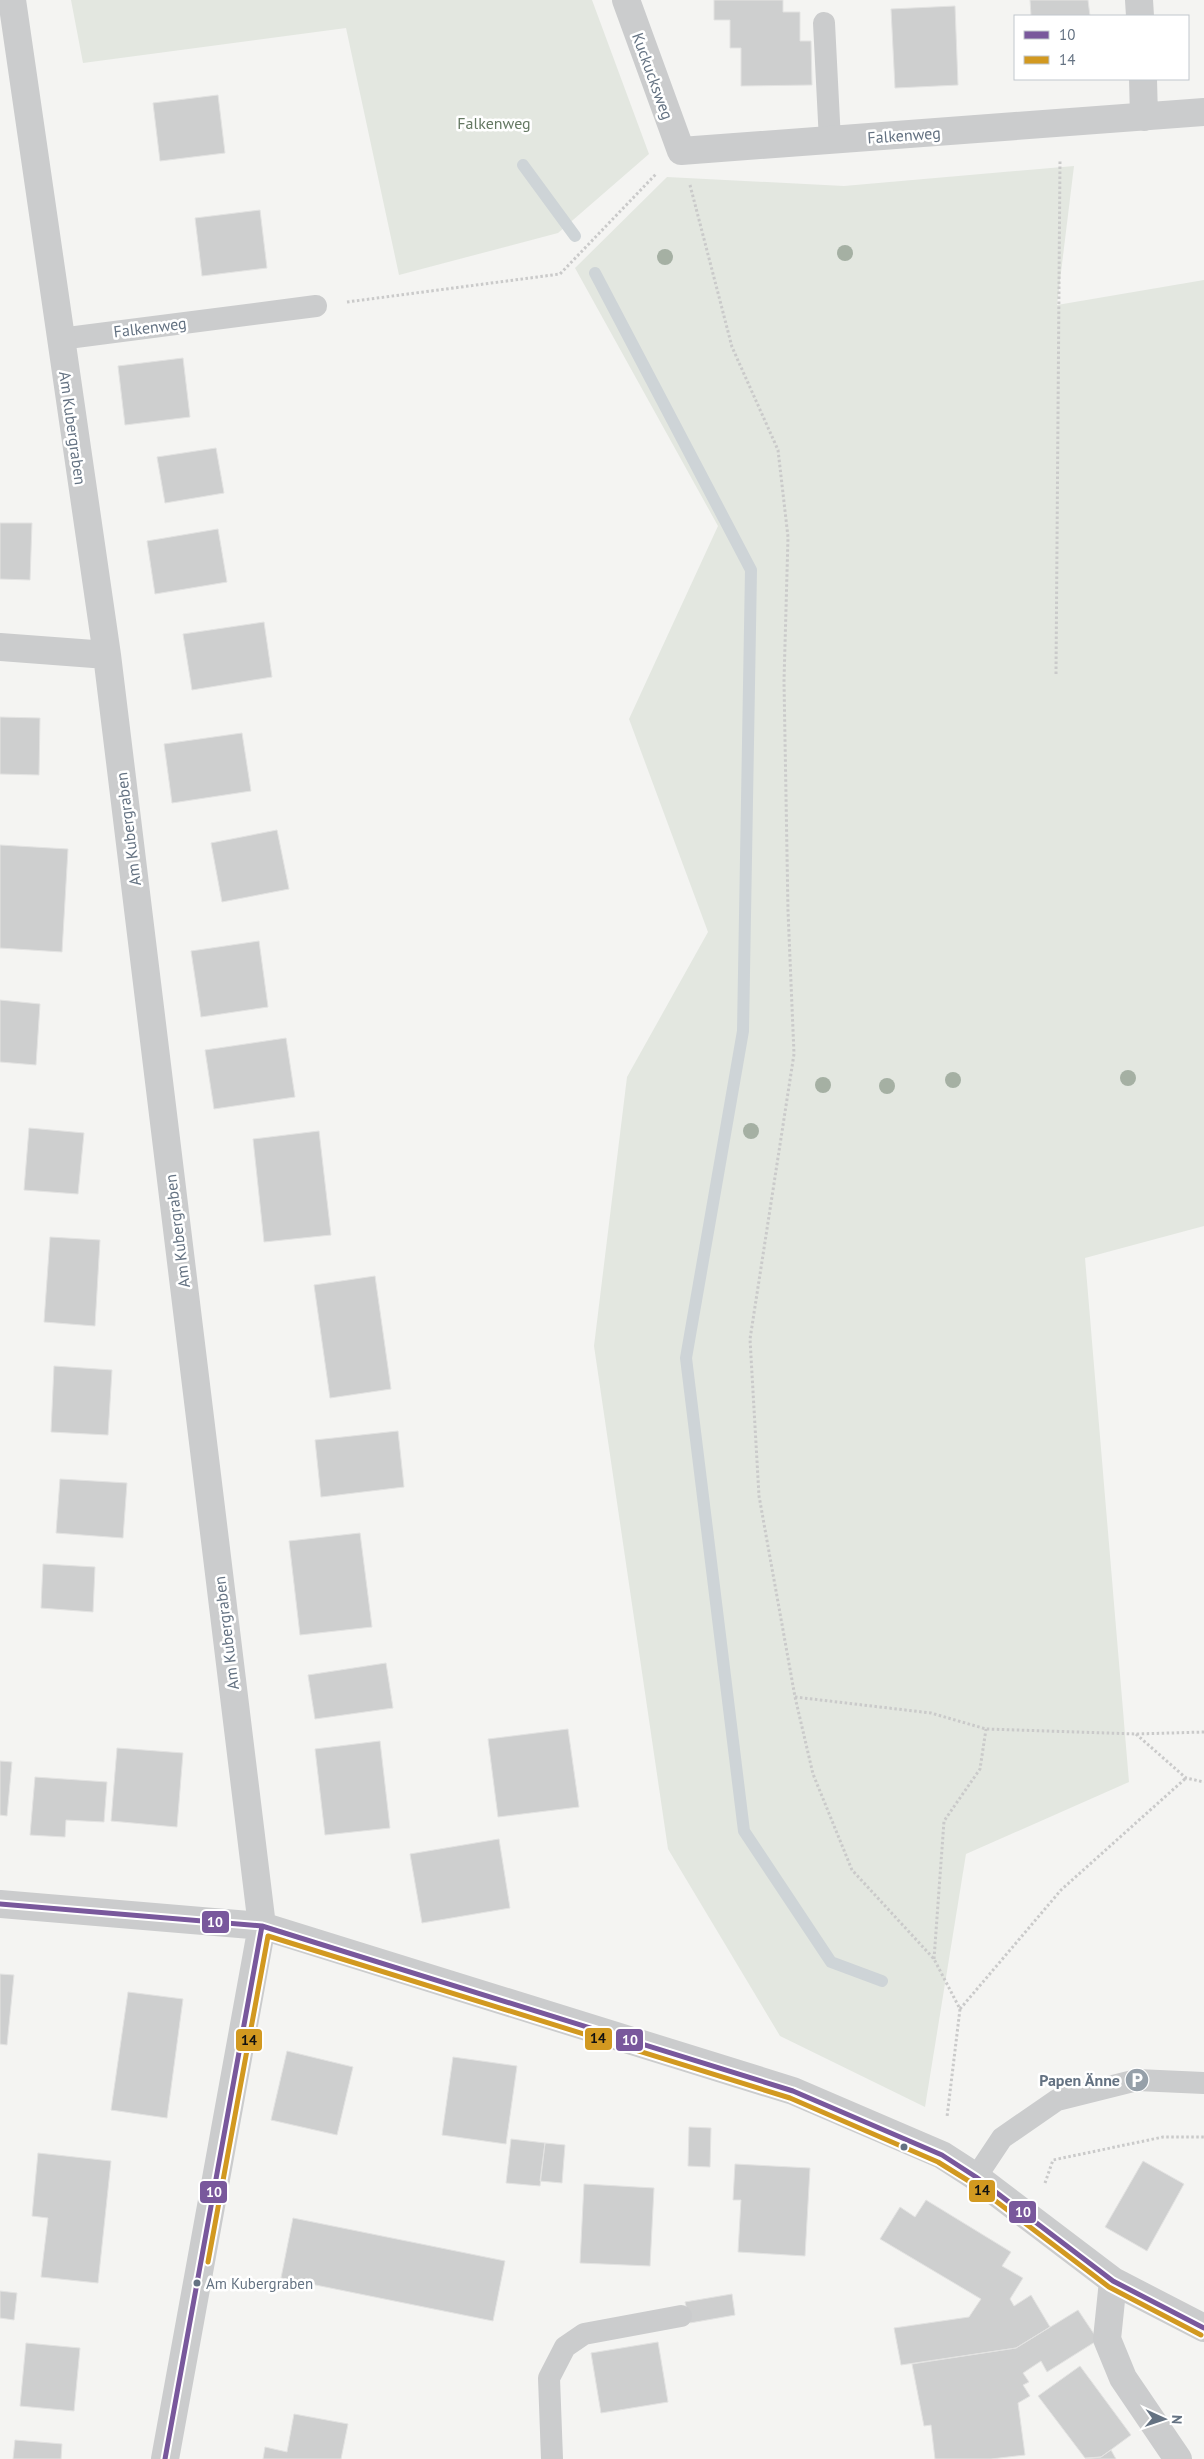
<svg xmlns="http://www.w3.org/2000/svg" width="1204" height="2459" font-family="'PT Sans',sans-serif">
<rect width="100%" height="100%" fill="#f4f4f2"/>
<path fill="#e3e7e0" d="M71,0H592L649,154L558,233L399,275L346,28L83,63Z
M1074,166L1057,305L1204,280V1226L1085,1258L1129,1782L966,1854L925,2107L780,2036L668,1849L594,1346L627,1077L708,932L629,719L718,526L575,268L667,177L844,186Z"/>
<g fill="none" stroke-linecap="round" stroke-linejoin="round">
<path stroke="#ced4d7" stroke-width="12" d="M523,165L575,236
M595,273L751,570L743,1031L686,1358L744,1831L831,1962L882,1981"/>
</g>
<path fill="#cecfcf" stroke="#e3e3e2" d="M714,0H783V12H800V41H811L812,85L741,86V48H730V20H714Z
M1030,0H1088L1090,16H1031Z
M955,6L958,85L895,88L891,9Z
M218,95L225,153L160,161L153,103Z
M260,210L267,268L202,276L195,218Z
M183,358L190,417L125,425L118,366Z
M216,448L224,493L165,503L157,457Z
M0,523H32L30,580L0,579Z
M218,529L227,582L155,594L147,541Z
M264,622L272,677L192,690L183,634Z
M0,717L40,718L39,775L0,774Z
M242,733L251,791L172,803L164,744Z
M277,830L289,889L222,902L211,843Z
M0,845L68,849L62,952L0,948Z
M259,941L268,1007L201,1017L191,951Z
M0,1000L40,1004L36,1065L0,1062Z
M286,1038L295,1097L214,1109L205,1050Z
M29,1128L84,1133L78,1194L24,1190Z
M319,1131L331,1235L264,1242L253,1139Z
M50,1237L100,1240L95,1326L44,1322Z
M375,1276L391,1389L330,1398L314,1285Z
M54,1366L112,1370L108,1435L51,1432Z
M398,1431L404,1487L321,1497L315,1440Z
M60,1479L127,1483L123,1538L56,1533Z
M360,1533L372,1627L300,1635L289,1541Z
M43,1564L95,1567L93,1612L41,1608Z
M386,1663L393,1708L315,1719L308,1675Z
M568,1729L579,1807L498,1817L488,1739Z
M380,1741L390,1828L325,1835L315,1749Z
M117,1748L183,1753L177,1827L111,1821Z
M0,1761L12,1762L7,1816L0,1815Z
M35,1777L107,1782L104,1822L66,1820L65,1837L30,1835Z
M499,1839L510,1908L422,1923L410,1854Z
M0,1974L14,1975L7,2045L0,2044Z
M128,1992L183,1999L167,2118L111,2110Z
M287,2051L353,2067L337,2135L271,2120Z
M453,2057L517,2066L506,2144L442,2135Z
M689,2127L711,2128L710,2167L688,2166Z
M511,2139L545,2143L540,2186L506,2183Z
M545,2143L565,2145L562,2183L540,2181Z
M38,2153L111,2161L98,2283L41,2277L48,2218L32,2216Z
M1143,2161L1184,2184L1147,2251L1105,2227Z
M735,2164L810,2168L805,2256L738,2252L741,2200H733Z
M584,2184L654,2188L650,2266L580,2263Z
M926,2200L1011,2252L1002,2266L1023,2278L1010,2299L1014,2306L1031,2295L1050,2327L1016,2348L901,2365L894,2328L969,2317L981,2299L880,2239L900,2207L915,2217Z
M293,2218L505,2261L493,2321L281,2278Z
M0,2291L17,2293L14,2320L0,2318Z
M732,2294L735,2315L690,2323L685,2302Z
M1078,2310L1098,2340L1047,2372L1041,2361L1023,2373L1029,2382L1023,2385L1030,2396L1018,2403L1025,2455L991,2459H935L931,2425L924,2426L912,2364L1016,2348Z
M658,2342L668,2402L601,2413L591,2353Z
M26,2343L80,2348L74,2411L20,2406Z
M1080,2366L1131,2435L1101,2457L1085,2458L1038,2396Z
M294,2414L348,2424L341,2459H263L265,2447L287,2452Z
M15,2440L62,2444L61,2459H13Z
M1111,2450L1116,2459H1085L1101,2457Z"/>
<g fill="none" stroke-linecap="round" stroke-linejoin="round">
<path stroke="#cacaca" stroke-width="3" stroke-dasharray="2.5 2.5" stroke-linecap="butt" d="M690,185L732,347L778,450L788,537L784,681L788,911L794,1054L750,1339L759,1496L795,1697L813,1774L852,1870L934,1959L960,2009L947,2117
M347,302L560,274L656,174
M1056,674L1060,159
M795,1697L931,1713L986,1729L1136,1734L1204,1732
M1136,1734L1186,1778L1204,1782
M934,1959L944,1821L980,1769L986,1729
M960,2009L1061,1890L1186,1778
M1045,2183L1053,2160L1163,2137H1204"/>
<path stroke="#cbcccd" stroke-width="22" d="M824,23L830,141
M60,339L316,306
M976,2177L1002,2138L1057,2100L1137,2080L1204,2083
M552,2459L549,2378L565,2347L584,2334L681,2316"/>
<path stroke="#cbcccd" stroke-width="28" d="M12,0L107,655L262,1926L165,2459
M626,0L681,151L1204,112
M1139,0L1140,16
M1143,79L1144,117
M0,647L107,655
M0,1904L262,1926L793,2091L942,2155L976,2177L1113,2281L1204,2328
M1113,2281L1107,2339L1123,2378L1178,2459"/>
<g stroke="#fff" stroke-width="9">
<path id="bus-1" d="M0,1904L262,1926L793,2091L942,2155L976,2177L1113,2281L1204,2328
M165,2459L262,1926"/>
</g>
<g stroke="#fff" stroke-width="9">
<path id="bus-2" d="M208,2262L268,1936L790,2098L938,2162L972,2183L1109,2287L1201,2335"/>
</g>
<use href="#bus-1" stroke="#79589c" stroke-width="5"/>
<use href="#bus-2" stroke="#d29920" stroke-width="5"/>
</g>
<g fill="#a5b0a3">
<circle cx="845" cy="253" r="8"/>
<circle cx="665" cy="257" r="8"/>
<circle cx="1128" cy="1078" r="8"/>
<circle cx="953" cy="1080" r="8"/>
<circle cx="823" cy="1085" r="8"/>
<circle cx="887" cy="1086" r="8"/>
<circle cx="751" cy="1131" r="8"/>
</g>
<defs>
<g id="parking-disc" transform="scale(1.25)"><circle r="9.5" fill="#96a0a9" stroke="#fff"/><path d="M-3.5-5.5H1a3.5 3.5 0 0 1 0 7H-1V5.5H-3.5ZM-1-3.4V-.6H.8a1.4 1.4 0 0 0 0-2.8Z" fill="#fff"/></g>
</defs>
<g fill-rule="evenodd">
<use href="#parking-disc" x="1137" y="2080"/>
</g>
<g fill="#647282" stroke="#fff" stroke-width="2">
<circle cx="904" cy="2147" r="4.5"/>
<circle cx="197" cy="2283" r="4.5"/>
</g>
<g text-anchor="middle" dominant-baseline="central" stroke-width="5" stroke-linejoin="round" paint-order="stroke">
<g font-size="15" fill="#647282" stroke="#fff" text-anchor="start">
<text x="206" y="2283">Am Kubergraben</text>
</g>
<g font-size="16" fill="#647282" stroke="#fff">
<text transform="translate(653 76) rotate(70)">Kuckucksweg</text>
<text transform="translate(904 135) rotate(-4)">Falkenweg</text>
<text transform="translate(150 327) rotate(-7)">Falkenweg</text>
<text transform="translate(73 428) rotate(82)">Am Kubergraben</text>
<text transform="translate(128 829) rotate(-97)">Am Kubergraben</text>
<text transform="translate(177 1231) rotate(-97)">Am Kubergraben</text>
<text transform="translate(226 1633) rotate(-97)">Am Kubergraben</text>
</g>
<g font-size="16" fill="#657963" stroke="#fff">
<text x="494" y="123">Falkenweg</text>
</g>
<g font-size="16" font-weight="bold" fill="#647282" stroke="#fff" text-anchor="end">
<text x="1120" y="2080">Papen Änne</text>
</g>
</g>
<g stroke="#fff" stroke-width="2">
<rect x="201" y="1910" width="29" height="24" rx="5" fill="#79589c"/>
<rect x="584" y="2027" width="29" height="24" rx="5" fill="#d29920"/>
<rect x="235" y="2028" width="28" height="24" rx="5" fill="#d29920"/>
<rect x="615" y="2028" width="29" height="24" rx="5" fill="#79589c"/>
<rect x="968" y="2179" width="28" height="24" rx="5" fill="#d29920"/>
<rect x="199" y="2180" width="29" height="24" rx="5" fill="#79589c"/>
<rect x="1008" y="2200" width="29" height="24" rx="5" fill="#79589c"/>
</g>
<g font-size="14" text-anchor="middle" font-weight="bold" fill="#fff">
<text x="215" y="1927">10</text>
<text x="630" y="2045">10</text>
<text x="214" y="2197">10</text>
<text x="1023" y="2217">10</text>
</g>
<g font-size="14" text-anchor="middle" font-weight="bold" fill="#111">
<text x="598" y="2043">14</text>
<text x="249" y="2045">14</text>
<text x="982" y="2195">14</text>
</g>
<rect x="1014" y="15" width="175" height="65" fill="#ffffff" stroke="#c1c7cd"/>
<rect x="1024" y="31" width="25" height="8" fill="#79589c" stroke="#c1c7cd"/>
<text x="1059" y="40" font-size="15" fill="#647282">10</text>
<rect x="1024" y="56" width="25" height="8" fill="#d29920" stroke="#c1c7cd"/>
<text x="1059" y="65" font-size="15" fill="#647282">14</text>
<g transform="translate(1164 2419) rotate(93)" stroke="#ffffff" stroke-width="4" paint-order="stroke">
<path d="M0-4L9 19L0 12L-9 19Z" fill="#647282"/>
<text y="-8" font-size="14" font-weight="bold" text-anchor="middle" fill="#647282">N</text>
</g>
</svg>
